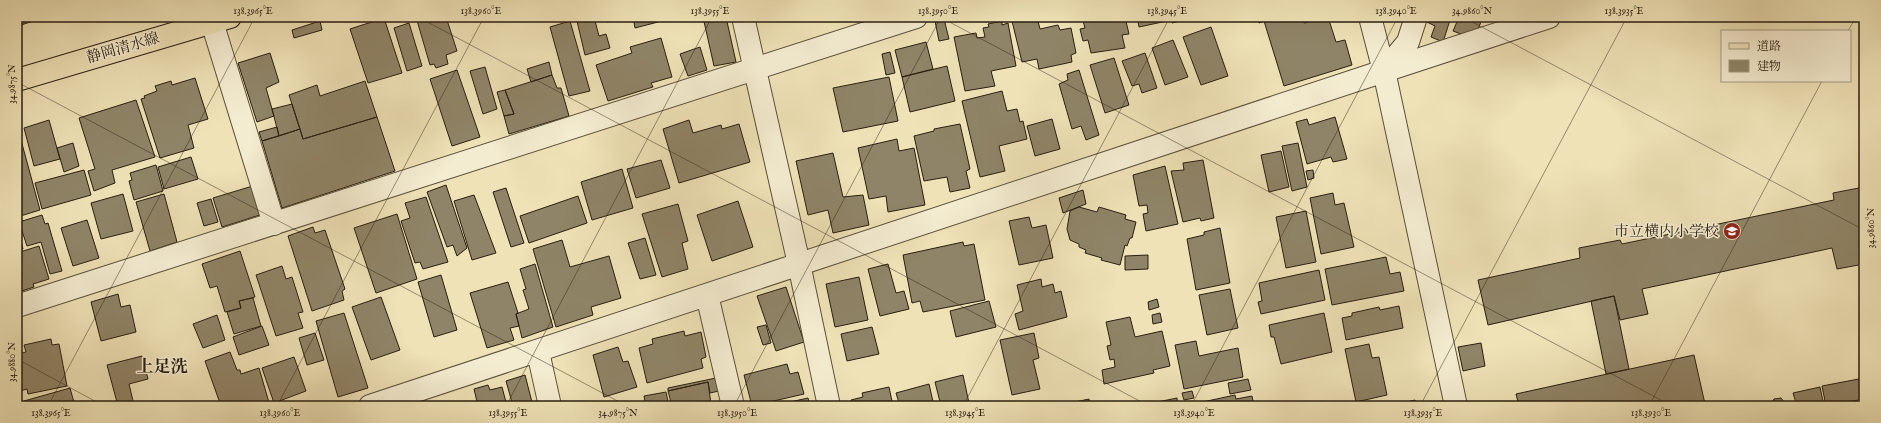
<svg xmlns="http://www.w3.org/2000/svg" width="1881" height="423" font-family="'IM FELL English','Noto Serif JP',serif">
<rect width="100%" height="100%" fill="#eee2b6"/>
<filter id="stains"><feTurbulence type="fractalNoise" baseFrequency=".005" numOctaves="4"/><feColorMatrix values="0 0 0 0 .2 0 0 0 0 .09 0 0 0 0 .02 0 0 0 .5 -.17"/></filter>
<radialGradient id="worn" r=".72"><stop offset=".6" stop-color="#630" stop-opacity="0"/><stop offset="1" stop-color="#630" stop-opacity=".3"/></radialGradient>
<path fill="#8f8467" stroke="#291f11" d="M19,17H46L21,25Z
M51,17H64L52,20Z
M344,17H363L346,22Z
M416,17H446L457,51L446,55L448,64L436,68L434,64L430,65Z
M576,17H594L599,36L606,34L610,48L585,55Z
M605,17H627L607,22Z
M633,17H657L658,22L635,28Z
M703,17H726L736,62L714,66Z
M853,17H869L854,21Z
M1011,17H1037L1040,29L1058,25L1060,30L1071,28L1076,53L1071,55L1072,62L1039,69L1037,59L1022,62Z
M1082,17H1125L1129,34L1122,35L1125,48L1091,53L1088,40L1083,41L1080,29L1085,28Z
M1137,17H1166L1167,21L1139,27Z
M1171,17H1196L1172,23Z
M1257,17H1303L1304,23L1328,17L1336,42L1345,40L1352,65L1284,86L1264,21L1259,23Z
M1429,17H1451L1443,42L1431,37L1435,26L1427,22Z
M1459,17H1483L1474,39L1453,31Z
M384,18L402,73L368,83L350,29Z
M944,19L949,39L939,41L935,21Z
M320,21L322,30L294,38L292,30Z
M570,21L590,91L569,96L550,27Z
M1002,21V25L1008,23L1016,66L991,71L995,86L965,91L954,37L976,33L977,38L985,37L983,28L989,27L988,24Z
M409,23L422,66L407,71L394,28Z
M1211,27L1228,76L1201,85L1183,37Z
M661,38L672,77L651,83L653,87L608,101L596,65L632,53L630,47Z
M1173,40L1188,77L1165,85L1152,48Z
M926,42L933,69L902,77L895,50Z
M700,47L707,70L688,76L680,54Z
M890,52L895,73L886,75L882,54Z
M270,53L279,82L266,88L274,116L257,122L238,63Z
M1145,53L1157,88L1142,93L1139,84L1132,86L1122,61Z
M1114,58L1129,105L1105,113L1090,65Z
M549,62L552,75L531,82L527,69Z
M947,66L955,101L910,112L902,77Z
M485,67L497,109L483,114L470,71Z
M457,70L480,137L452,146L430,79Z
M1079,70L1099,135L1086,140L1081,126L1072,129L1059,84L1068,80L1067,74Z
M552,75L557,88H561L569,116L509,134L504,116L514,114L505,90Z
M889,77L898,121L843,132L833,88Z
M195,78L208,119L188,125L194,148L160,158L141,99L145,98L144,96L157,91L155,86L171,81L172,85Z
M365,81L377,117L303,139L289,95L317,85L320,96Z
M505,90L514,114L504,116L497,92Z
M1002,91L1007,111L1017,109L1020,122L1023,121L1027,139L999,146L1005,171L980,177L962,101Z
M136,100L155,157L112,170L115,183L94,191L88,171L95,169L79,118Z
M292,104L300,129L279,136L272,109Z
M377,117L395,171L282,208L262,141L300,129L303,139Z
M1335,117L1347,159L1333,162L1331,157L1307,164L1296,122L1307,119L1309,125Z
M1052,119L1060,149L1035,156L1027,126Z
M49,120L60,159L34,166L24,128Z
M689,120L693,133L721,125L722,129L739,124L750,162L679,183L663,129Z
M960,124L970,169L966,171L970,188L950,192L947,177L924,181L914,136L934,131V129Z
M277,127L279,136L262,141L259,132Z
M18,129L40,210L17,217V130Z
M897,139L899,151L914,148L925,205L888,212L886,196L869,199L858,148Z
M73,143L79,166L64,172L57,148Z
M1298,143L1307,187L1292,191L1282,146Z
M1281,151L1289,187L1269,192L1261,155Z
M833,153L843,197L863,195L869,225L833,233L828,210L808,215L796,161Z
M191,157L198,179L164,189L158,167Z
M661,160L670,188L636,198L627,169Z
M1203,160L1214,218L1201,221L1200,218L1183,222L1171,171L1184,170L1183,163Z
M156,165L163,191L134,200L129,181L132,180L130,173Z
M1165,166L1178,224L1146,231L1143,214L1148,213L1147,205L1139,206L1133,175Z
M622,169L633,208L592,220L581,182Z
M84,170L91,195L42,209L35,183Z
M1313,170L1314,178L1308,180L1306,171Z
M256,185L263,214L222,227L213,198Z
M446,185L467,248L457,256L453,245L447,247L427,192Z
M1864,187V264L1837,269L1832,248L1642,289L1648,314L1620,320L1614,296L1488,325L1478,280L1580,258L1579,248L1620,240L1622,244L1834,200L1833,193Z
M506,188L524,243L511,247L493,192Z
M1083,190L1086,204L1063,213L1059,198Z
M1333,193L1335,205L1344,203L1354,247L1321,254L1310,198Z
M123,194L133,231L101,239L91,203Z
M164,194L177,242L150,251L136,202Z
M474,195L496,253L472,260L454,201Z
M578,196L587,223L529,243L520,216Z
M426,197L448,262L423,269L420,262L415,263L401,221L410,218L405,203Z
M211,199L218,222L204,226L197,203Z
M738,201L753,247L712,261L697,215Z
M678,204L688,241L682,243L688,269L662,277L642,214Z
M1079,207L1097,212L1099,207L1126,215L1125,219L1136,222L1132,238H1130L1127,246L1125,245L1120,265L1101,260L1102,258L1085,253L1086,250L1079,247V244L1070,240L1067,229L1070,211Z
M1306,211L1316,262L1286,268L1276,217Z
M397,214L417,279L376,293L354,228Z
M42,215L45,224L48,223L62,271L50,274L41,242L27,246L19,222Z
M1029,217L1032,228L1046,225L1053,258L1019,265L1009,221Z
M87,220L99,258L73,266L61,228Z
M17,224L23,249L17,251Z
M313,227L315,233L325,230L345,289L342,291L344,300L312,311L288,236Z
M1220,228L1230,283L1196,290L1187,239L1204,235V232Z
M645,238L656,275L640,279L628,243Z
M562,240L570,267L609,256L621,298L591,307L593,315L556,327L533,249Z
M963,242L964,246L974,244L985,300L923,312L920,301L912,303L903,255Z
M39,246L49,279L33,284L34,287L22,291L21,287L17,288V253Z
M240,251L255,297L239,301L241,308L225,312L217,286L210,288L202,264Z
M1148,255V269L1125,270V256Z
M1386,257L1390,274L1400,272L1404,291L1332,305L1325,269Z
M535,264L553,327L522,338L516,314L529,309L523,290L526,289L520,269Z
M888,264L896,293L904,291L909,309L880,316L868,269Z
M282,266L286,279L292,277L303,312L298,313L303,328L276,336L256,275Z
M1319,270L1325,300L1261,314L1258,302L1262,301L1259,283Z
M441,275L457,330L434,337L418,282Z
M859,277L868,320L835,327L826,284Z
M1041,279L1042,287L1053,284L1055,293L1061,291L1067,317L1019,330L1015,314L1023,311L1017,285Z
M508,282L518,313L516,314L519,326L510,328L514,340L487,348L470,293Z
M786,287L804,342L776,351L757,296Z
M1230,289L1238,328L1207,335L1199,295Z
M118,294L121,307L130,305L136,332L101,341L91,302Z
M1614,296L1629,369L1606,374L1591,301Z
M381,297L400,350L371,360L352,307Z
M253,298L261,326L234,334L227,312L241,308L239,301Z
M1157,299L1159,307L1149,310L1148,302Z
M989,301L996,327L956,337L950,311Z
M1399,306L1403,328L1346,340L1342,318L1352,316V313L1379,307L1380,310Z
M344,313L368,388L338,397L316,321Z
M1160,313L1162,322L1153,324L1152,315Z
M1324,313L1332,352L1281,364L1274,337H1271L1269,325Z
M217,315L225,340L203,348L193,324Z
M1130,317L1135,337L1162,331L1170,366L1153,370L1154,373L1104,384L1102,370L1115,367L1114,359L1110,360L1107,346L1111,345L1106,322Z
M766,325L771,343L763,345L757,327Z
M262,326L269,345L239,355L233,337Z
M872,327L879,354L847,361L841,334Z
M684,331L685,336L701,332L706,357L701,359L703,368L647,383L639,348L653,344L652,339Z
M315,333L324,360L307,365L299,338Z
M1034,333L1039,358L1033,360L1040,389L1012,395L1000,340Z
M51,339L52,345L59,344L67,386L28,394L27,389L20,391L17,378V362H20L19,354L26,352L24,345Z
M1196,341L1199,356L1238,348L1243,377L1184,389L1175,345Z
M1481,343L1485,366L1463,371L1458,347Z
M1369,344L1372,358L1379,357L1387,395L1356,402L1345,349Z
M618,347L623,362L628,361L637,387L604,397L593,355Z
M230,352L237,370H240L241,374L259,368L270,406H221L205,361Z
M1694,355L1705,404L1696,406H1519L1516,394Z
M142,356L148,379L129,384L134,405L118,406L107,365Z
M294,357L306,391L274,403L262,368Z
M787,364L790,374L798,372L804,394L752,406L744,375Z
M525,375L533,406H513L506,381Z
M963,375L969,403L957,406H941L935,382Z
M716,378L719,391L710,393L708,382L668,391V388Z
M1864,378V399L1826,406L1822,386Z
M1248,379L1251,390L1230,394L1228,383Z
M708,382L711,404L703,406H672L668,391Z
M929,384L934,406H900L896,393Z
M488,385L490,390L502,387L507,406H478L474,389Z
M889,387L893,406H852L851,400L863,397L862,393Z
M1820,387L1824,406H1797L1793,393Z
M70,388L75,406H26L24,401Z
M1192,391L1194,398L1184,400L1182,393Z
M666,392L669,406H646L644,396Z
M1235,395L1236,399L1252,396L1254,406H1184Z
M808,398L810,406H772Z
M1177,398L1178,406H1138Z
M1781,398L1786,405L1785,406H1770L1774,399Z
M1089,399L1090,406H1056Z
M1415,400L1416,406H1389Z
M1768,402L1769,406H1748Z"/>
<g fill="none" stroke-linecap="round" stroke-linejoin="round">
<g stroke="#5a503a" stroke-width="24">
<path id="minor" d="M743,17L799,264L829,406
M1370,17L1384,71L1456,406
M212,22L274,224
M1384,71L1549,17
M707,295L733,406
M17,306L916,17
M538,352L550,406
M370,406L1384,71L1408,42L1416,17"/>
</g>
<g stroke="#291f11" stroke-width="24">
<path id="primary" d="M17,80L230,17"/>
</g>
<use href="#minor" stroke="#f4ecd0" stroke-width="22"/>
<use href="#primary" stroke="#eee2b6" stroke-width="22"/>
</g>
<path fill="none" stroke="#291f11" stroke-width="1" stroke-opacity="0.45" d="M418,17L1149,406M940,17L1672,406M1463,17L1864,230M1848,31L1856,17M17,35L27,17M17,82L627,406M17,359L104,406M48,406L255,17M277,406L484,17M506,406L712,17M734,406L941,17M963,406L1170,17M1191,406L1398,17M1420,406L1627,17M1649,406L1822,81"/>
<defs>
<g id="school-disc" transform="scale(0.9)"><circle r="9.5" fill="#8f2418" stroke="#f4ecd0"/><path d="M0-5L7-2L0 1L-7-2ZM-4 1L0 2.5L4 1V4Q0 6-4 4Z" fill="#fff"/></g>
</defs>
<g fill-rule="evenodd">
<use href="#school-disc" x="1732" y="231"/>
</g>
<g text-anchor="middle" dominant-baseline="central" stroke-width="3" stroke-linejoin="round" paint-order="stroke">
<g font-size="15" fill="#291f11" stroke="#f4ecd0">
<text transform="translate(123 48) rotate(-16)">静岡清水線</text>
</g>
<g font-size="15" fill="#291f11" stroke="#f4ecd0" text-anchor="end">
<text x="1719" y="231">市立横内小学校</text>
</g>
<g font-size="17" font-weight="bold" fill="#291f11" stroke="#f4ecd0">
<text x="162" y="367">上足洗</text>
</g>
</g>
<rect width="1881" height="423" fill="none" stroke="#eee2b6" stroke-width="44"/>
<rect x="1721" y="30" width="130" height="52" fill="#f4ecd0" stroke="#a39a84"/>
<rect x="1729" y="43" width="20" height="6" fill="#eee2b6" stroke="#a39a84"/>
<text x="1757" y="50" font-size="12" fill="#291f11">道路</text>
<rect x="1729" y="60" width="20" height="12" fill="#8f8467" stroke="#a39a84"/>
<text x="1757" y="70" font-size="12" fill="#291f11">建物</text>
<rect x="22" y="22" width="1837" height="379" fill="none" stroke="#291f11" stroke-width="1.5"/>
<g font-size="10" text-anchor="middle" fill="#291f11">
<text x="253" y="14">138.3965°E</text>
<text x="481" y="14">138.3960°E</text>
<text x="710" y="14">138.3955°E</text>
<text x="938" y="14">138.3950°E</text>
<text x="1167" y="14">138.3945°E</text>
<text x="1396" y="14">138.3940°E</text>
<text x="1472" y="14">34.9860°N</text>
<text x="1624" y="14">138.3935°E</text>
<text transform="translate(11 84) rotate(-90)" y="4">34.9875°N</text>
<text transform="translate(1870 228) rotate(-90)" y="4">34.9860°N</text>
<text transform="translate(11 362) rotate(-90)" y="4">34.9880°N</text>
<text x="51" y="416">138.3965°E</text>
<text x="280" y="416">138.3960°E</text>
<text x="508" y="416">138.3955°E</text>
<text x="618" y="416">34.9875°N</text>
<text x="737" y="416">138.3950°E</text>
<text x="965" y="416">138.3945°E</text>
<text x="1194" y="416">138.3940°E</text>
<text x="1423" y="416">138.3935°E</text>
<text x="1651" y="416">138.3930°E</text>
</g>
<rect width="100%" height="100%" filter="url(#stains)"/>
<rect width="100%" height="100%" fill="url(#worn)"/>
</svg>
